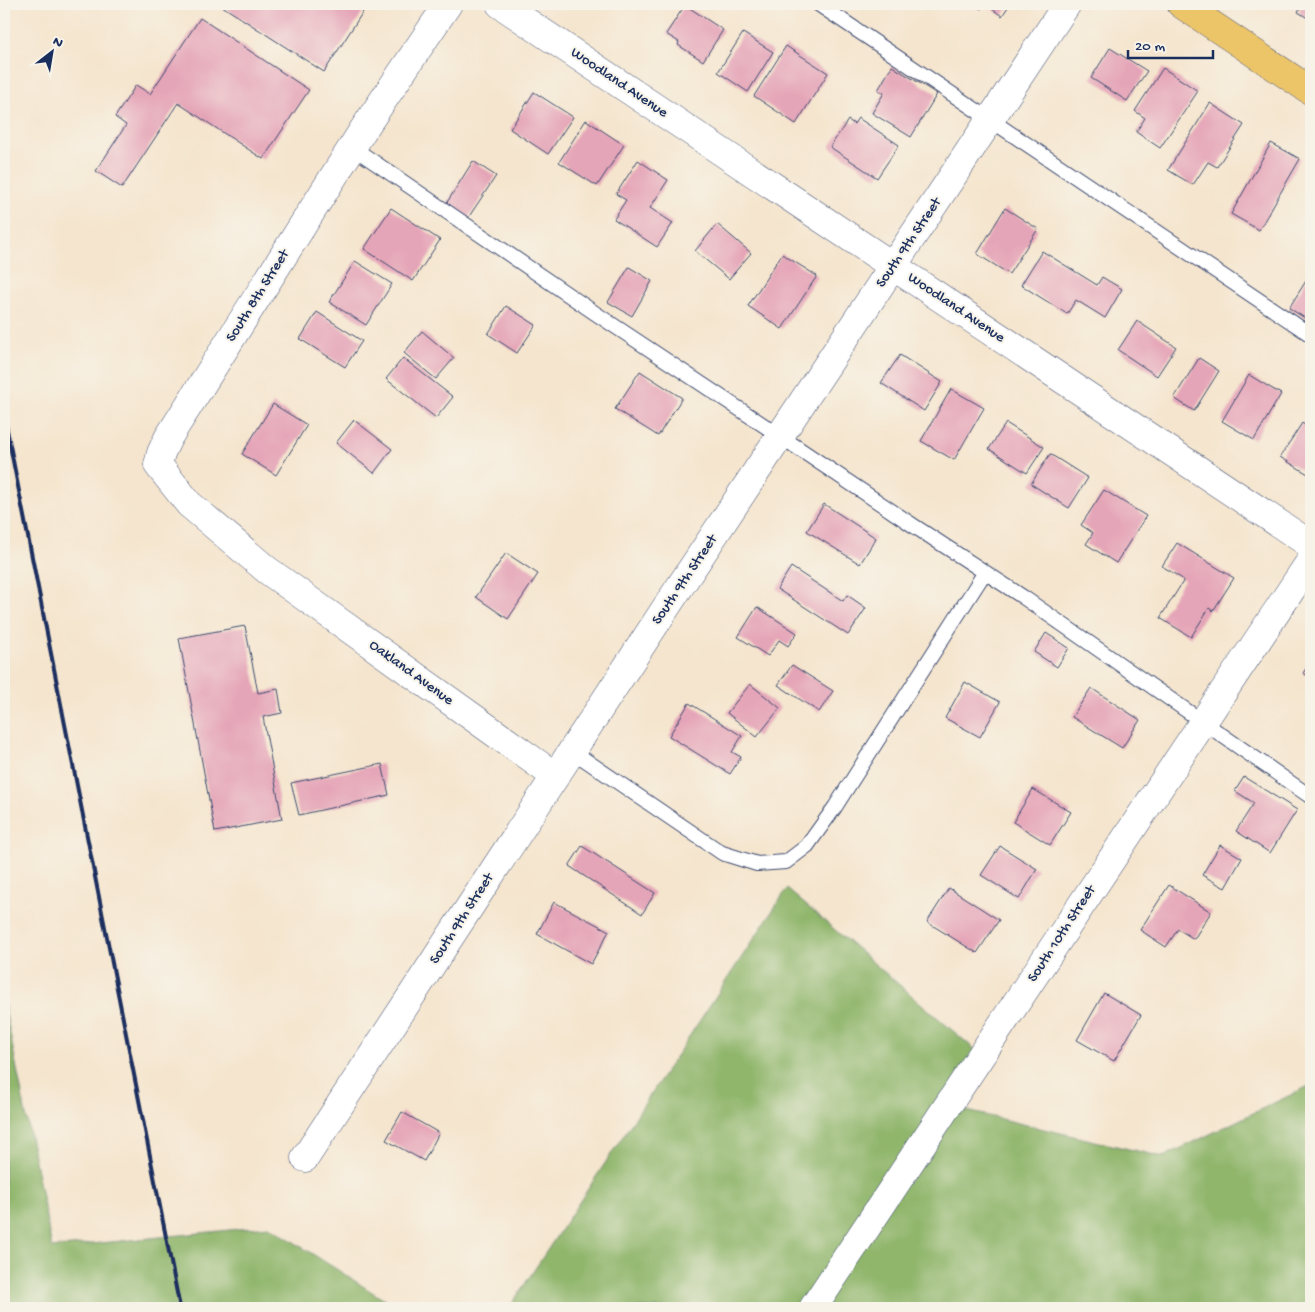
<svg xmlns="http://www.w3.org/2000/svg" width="1315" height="1312" font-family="'Gochi Hand',sans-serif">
<rect width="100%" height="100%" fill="#f7f3e8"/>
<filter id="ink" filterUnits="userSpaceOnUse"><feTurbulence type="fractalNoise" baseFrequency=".02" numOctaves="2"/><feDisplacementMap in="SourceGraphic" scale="10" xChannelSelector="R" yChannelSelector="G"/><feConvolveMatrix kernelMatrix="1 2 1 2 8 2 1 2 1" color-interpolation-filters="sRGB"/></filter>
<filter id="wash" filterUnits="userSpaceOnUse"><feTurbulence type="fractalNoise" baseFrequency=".0096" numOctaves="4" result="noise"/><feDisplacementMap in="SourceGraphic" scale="20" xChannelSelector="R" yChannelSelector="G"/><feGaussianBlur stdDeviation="1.12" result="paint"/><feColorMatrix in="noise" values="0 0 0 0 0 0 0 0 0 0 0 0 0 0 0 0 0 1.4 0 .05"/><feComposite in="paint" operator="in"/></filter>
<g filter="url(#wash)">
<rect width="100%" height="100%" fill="#f5e5ce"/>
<path fill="#90b66c" stroke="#567265" d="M787,889L986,1059L950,1107L1163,1157L1311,1085V1308H509Z
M4,1003L52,1248L269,1226L397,1308H4Z"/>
<g id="blocks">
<path fill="#e5a5b8" d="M219,4H368L324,72Z
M973,4H1010L1002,16L985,4L981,9Z
M1303,4H1311V20L1298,12Z
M685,5L723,30L703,61L678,45L679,42L666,34Z
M200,18L309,90L263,159L178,103L122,188L96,171L126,125L115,117L136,85L150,94Z
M743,33L773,52L748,92L718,72Z
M786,46L828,73L796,124L754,96Z
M1110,48L1147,71L1127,101L1091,78Z
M892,66L937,94L911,137L872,113L884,93L878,90Z
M1163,68L1198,91L1160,148L1136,132L1145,118L1135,111Z
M534,92L573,117L548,154L510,129Z
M1210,103L1244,125L1217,167L1208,162L1193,185L1168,170Z
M858,118L899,145L877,178L830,147L848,120L854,124Z
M586,120L624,145L597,186L559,162Z
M1271,143L1300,159L1259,230L1231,214Z
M638,160L668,180L650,208L673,223L657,247L614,219L626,200L616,194Z
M473,161L496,176L468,218L446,204Z
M391,208L440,240L413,281L364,249Z
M1005,208L1038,229L1009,274L977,254Z
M717,224L751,253L729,279L695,251Z
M1042,251L1097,285L1102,277L1122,289L1105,318L1076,300L1067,314L1021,285Z
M782,254L817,276L782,329L748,306Z
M355,261L392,284L366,325L329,302Z
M629,267L652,281L632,316L608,302Z
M1311,273V315L1308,320L1289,308Z
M506,306L536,325L517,353L488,334Z
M317,312L362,341L345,367L300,339Z
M1137,321L1176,347L1157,376L1118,350Z
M422,331L454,358L436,379L404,353Z
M900,355L942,382L924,411L881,383Z
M403,358L453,397L436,418L386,379Z
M1199,358L1219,371L1194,411L1174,398Z
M640,371L682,398L658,436L615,409Z
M1249,375L1281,394L1254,440L1222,421Z
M951,389L984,408L954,460L921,441Z
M273,404L307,425L276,475L242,454Z
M354,420L392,449L374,473L336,443Z
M1006,423L1044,447L1027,473L989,449Z
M1302,423L1311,429V468L1308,474L1280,457Z
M1050,454L1088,478L1069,508L1031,484Z
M1104,490L1146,516L1116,563L1086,544L1093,533L1081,525Z
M824,504L876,538L860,564L807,531Z
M1177,543L1234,578L1213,611L1209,608L1191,637L1160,618L1184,580L1162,566Z
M506,553L538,574L508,619L476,597Z
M791,567L843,601L847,595L866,608L848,635L777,589Z
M757,607L797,633L788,646L779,640L768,656L738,637Z
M245,626L258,693L278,689L282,713L263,717L282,819L215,832L179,638Z
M1046,633L1069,648L1057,667L1034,652Z
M1311,661V678L1303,673Z
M792,665L833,691L819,712L778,685Z
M965,682L1000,702L980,737L945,718Z
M750,684L780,708L757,737L727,713Z
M1091,688L1140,720L1122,748L1072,717Z
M689,703L742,736L732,752L741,757L730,774L669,736Z
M382,764L389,795L299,815L291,783Z
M1244,777L1297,810L1270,853L1236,831L1254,803L1235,791Z
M1033,789L1071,812L1050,845L1013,822Z
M1220,845L1242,858L1225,888L1202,875Z
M582,846L655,893L642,914L569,866Z
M1000,846L1037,869L1019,899L981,875Z
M1169,885L1211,912L1194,939L1178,929L1166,947L1140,930Z
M949,888L999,920L977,953L927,922Z
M554,902L609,931L591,964L537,934Z
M1104,993L1141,1015L1114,1061L1077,1040Z
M402,1112L439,1133L424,1161L386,1140Z"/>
</g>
</g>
<g filter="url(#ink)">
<use href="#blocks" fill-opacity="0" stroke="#3c4a6f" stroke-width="1"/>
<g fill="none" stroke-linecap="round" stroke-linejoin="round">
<g stroke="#3c4a6f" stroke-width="16">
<path id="lane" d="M818,4L1311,335
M352,147L595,313L780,436L914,526L1023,597L1311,797
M572,751L722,853L757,864L786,862L807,846L835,807L985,572"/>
</g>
<g stroke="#3c4a6f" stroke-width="29">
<path id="street" d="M448,4L363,130L168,438L161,453L158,465L189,504L267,570L555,776
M500,4L1311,545
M305,1158L669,603L1067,4
M813,1308C980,1060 1144,809 1311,560"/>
</g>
<g stroke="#3c4a6f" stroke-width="29">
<path id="highway" d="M1181,4L1311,91"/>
</g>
<use href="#lane" stroke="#fff" stroke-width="14"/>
<use href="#street" stroke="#fff" stroke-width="28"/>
<use href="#highway" stroke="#edc569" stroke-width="28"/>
<path stroke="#1b2f5e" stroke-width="4" d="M4,415L180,1308"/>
</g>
</g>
<g text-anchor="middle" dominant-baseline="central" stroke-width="4" stroke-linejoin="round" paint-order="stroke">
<g font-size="15" fill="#1b2f5e" stroke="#f7f3e8">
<text transform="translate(619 83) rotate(34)">Woodland Avenue</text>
<text transform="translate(909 243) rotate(-56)">South 9th Street</text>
<text transform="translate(258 296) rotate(-58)">South 8th Street</text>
<text transform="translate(956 308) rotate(34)">Woodland Avenue</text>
<text transform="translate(685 580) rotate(-56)">South 9th Street</text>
<text transform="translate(411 673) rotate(36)">Oakland Avenue</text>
<text transform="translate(462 919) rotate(-57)">South 9th Street</text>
<text transform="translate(1062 934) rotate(-57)">South 10th Street</text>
</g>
</g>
<rect width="1315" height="1312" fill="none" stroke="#f7f3e8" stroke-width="20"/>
<g transform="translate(52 52) rotate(31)" stroke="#f7f3e8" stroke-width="4" paint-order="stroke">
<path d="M0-4L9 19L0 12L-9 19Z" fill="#1b2f5e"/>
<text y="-8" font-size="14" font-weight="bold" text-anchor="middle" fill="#1b2f5e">N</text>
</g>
<path d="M1128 50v8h85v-8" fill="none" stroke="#1b2f5e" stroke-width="2.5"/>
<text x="1135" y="50" font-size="15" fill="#1b2f5e" stroke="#f7f3e8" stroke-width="4" paint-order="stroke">20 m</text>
</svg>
